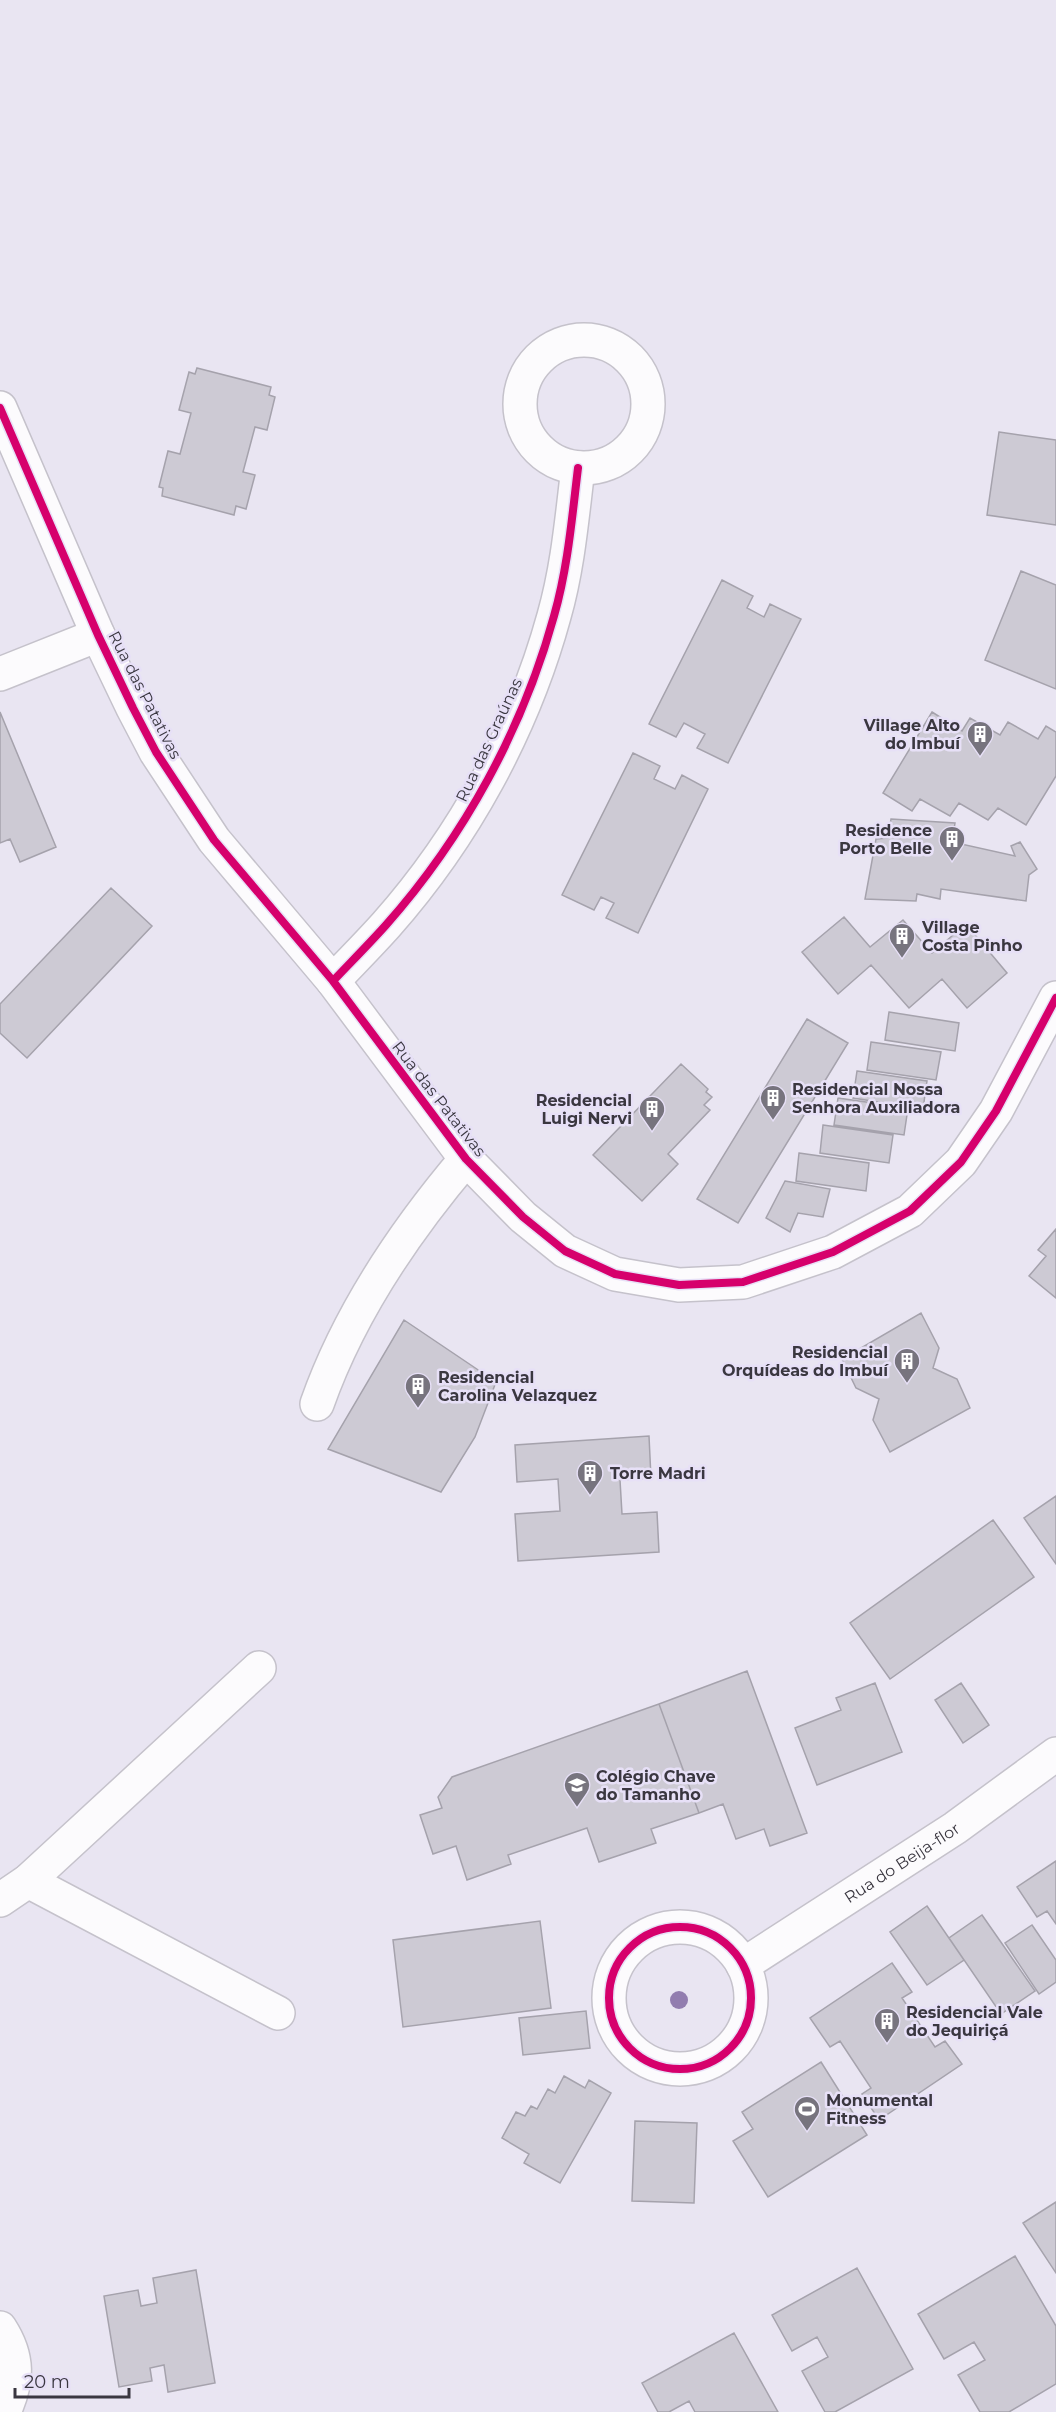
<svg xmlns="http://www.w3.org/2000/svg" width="1056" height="2412" font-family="Montserrat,sans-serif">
<rect width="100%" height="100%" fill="#e9e5f2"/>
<path fill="#cdcad4" stroke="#a5a2ac" stroke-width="1.5" d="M197,368L271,387L269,395L275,397L267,430L255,427L243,472L255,475L246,509L236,506L234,515L162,496L163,488L159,487L168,451L180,454L191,413L179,410L189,372L195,374Z
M999,432L1056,440V525L987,515Z
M1021,571L1056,585V689L985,660Z
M722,580L753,596L747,608L764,617L770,604L801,619L728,763L697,748L705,734L684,723L676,737L649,724Z
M0,712L56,847L20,862L10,839L0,843Z
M932,712L962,731L970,718L1000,735L1008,722L1038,739L1046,726L1056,732V776L1026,825L998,808L988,820L959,803L950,816L920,799L912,811L883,793Z
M633,753L660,766L654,779L675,789L682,775L708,789L638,933L606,918L614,903L601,897L594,910L562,895Z
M891,819L955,823L952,842L1015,856L1011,846L1020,842L1037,869L1029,875L1026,901L941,889L940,899L917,894L916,901L865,899L876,839L888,838Z
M111,888L152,926L27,1058L0,1033V1004Z
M844,917L870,947L903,920L932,953L966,924L1007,973L967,1008L942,979L909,1008L871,965L838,994L802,952Z
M889,1012L959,1023L955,1051L885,1040Z
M807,1019L848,1043L738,1223L697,1199Z
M871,1042L941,1052L936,1080L867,1070Z
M681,1064L708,1089L706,1092L712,1097L704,1105L710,1110L668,1154L678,1164L642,1201L593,1155Z
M857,1071L927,1081L923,1109L853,1098Z
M838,1098L908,1108L904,1135L834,1125Z
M823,1125L893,1135L889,1163L820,1153Z
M799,1153L869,1163L866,1191L796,1181Z
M785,1181L830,1189L823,1217L798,1213L790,1232L766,1218Z
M1056,1229V1298L1029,1276L1046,1256L1038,1250Z
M921,1313L939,1348L933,1368L957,1379L970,1408L890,1452L873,1420L879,1399L856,1388L842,1359Z
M404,1320L496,1382L475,1437L441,1492L328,1449Z
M649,1436L651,1478L620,1480L622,1514L657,1512L659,1552L518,1561L515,1514L560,1511L558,1479L517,1482L515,1445Z
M1056,1496V1564L1024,1518Z
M993,1520L1034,1577L890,1679L850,1623Z
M747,1671L807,1833L770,1846L764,1829L736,1839L723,1804L699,1813L659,1704Z
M875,1683L902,1752L817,1785L795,1728L841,1710L836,1698Z
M961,1683L989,1725L963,1743L935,1700Z
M659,1704L699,1813L651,1829L656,1843L599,1862L587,1828L508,1855L511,1864L467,1880L456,1846L433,1854L420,1815L442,1808L438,1797L452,1777Z
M1056,1861V1924L1047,1911L1037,1917L1017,1887Z
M927,1906L964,1960L927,1985L890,1932Z
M982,1915L1035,1991L1001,2014L949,1938Z
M540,1921L551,2008L403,2027L393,1940Z
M1032,1925L1056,1960V1982L1039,1994L1005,1943Z
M892,1963L912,1992L902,1998L935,2047L945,2041L962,2064L879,2120L862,2094L871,2088L840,2041L830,2047L810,2018Z
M586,2011L590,2048L523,2055L519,2018Z
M821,2062L867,2135L768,2197L733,2141L753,2129L742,2112Z
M564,2076L585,2088L589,2080L611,2093L560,2183L524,2163L529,2154L502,2138L516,2112L525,2116L531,2106L537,2109L548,2089L555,2093Z
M635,2121L697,2123L694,2203L632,2201Z
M1056,2202V2273L1023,2223Z
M1015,2256L1056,2326V2384L1009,2412H980L958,2375L985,2360L974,2342L944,2359L918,2314Z
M857,2268L913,2369L835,2412H825L802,2371L828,2357L817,2337L792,2351L772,2315Z
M196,2270L215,2383L168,2392L164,2365L150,2368L152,2381L119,2387L104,2296L138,2290L141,2306L157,2303L153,2278Z
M734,2333L778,2412H695L689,2401L669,2412H658L642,2383Z"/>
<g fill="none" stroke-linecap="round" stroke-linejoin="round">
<g stroke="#c5c2cb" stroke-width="36">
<g id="minor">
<circle cx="584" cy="404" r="64"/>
<path d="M0,408L98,635L133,708L156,752L214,840L333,981L466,1159L523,1217L565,1251L615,1274L679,1285L743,1282L833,1252L910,1211L961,1162L996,1111L1056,998"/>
<path d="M0,674L98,635"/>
<path d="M333,981C351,962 369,944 386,925C464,837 523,729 554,616C568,567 572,517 578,468"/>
<path d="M317,1404C349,1313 404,1232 466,1159"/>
<path d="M28,1881L278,2013"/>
<path d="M0,1900L28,1881L259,1668"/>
<circle cx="680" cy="1998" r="71"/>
<path id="s1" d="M743,1965L955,1828L1056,1754"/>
<path d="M0,2328C19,2357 18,2381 4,2412"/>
</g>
</g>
<use href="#minor" stroke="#fcfbfd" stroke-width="33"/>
<g stroke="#e7e0f7" stroke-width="11">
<path id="cycleway" d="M0,408L98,635L133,708L156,752L214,840L333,981L466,1159L523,1217L565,1251L615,1274L679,1285L743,1282L833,1252L910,1211L961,1162L996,1111L1056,998
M333,981C351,962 369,944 386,925C464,837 523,729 554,616C568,567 572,517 578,468
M609 1998a71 71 0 1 1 142 0a71 71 0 1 1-142 0Z"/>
</g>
<use href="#cycleway" stroke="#d6006c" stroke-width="8"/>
</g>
<circle fill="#927daf" cx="679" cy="2000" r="9"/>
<defs>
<g id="building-pin" transform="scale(1.35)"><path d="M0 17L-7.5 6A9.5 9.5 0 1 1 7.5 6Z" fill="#77747e" stroke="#e7e0f7"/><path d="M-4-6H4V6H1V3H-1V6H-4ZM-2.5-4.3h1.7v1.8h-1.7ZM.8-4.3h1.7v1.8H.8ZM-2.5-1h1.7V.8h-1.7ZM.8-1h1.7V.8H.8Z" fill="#fff"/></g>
<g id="school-pin" transform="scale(1.35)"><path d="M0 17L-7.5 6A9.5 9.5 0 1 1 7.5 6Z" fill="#77747e" stroke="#e7e0f7"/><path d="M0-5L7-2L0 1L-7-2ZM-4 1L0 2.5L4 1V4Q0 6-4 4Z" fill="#fff"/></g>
<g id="stadium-pin" transform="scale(1.35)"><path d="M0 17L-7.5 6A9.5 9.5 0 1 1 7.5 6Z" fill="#77747e" stroke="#e7e0f7"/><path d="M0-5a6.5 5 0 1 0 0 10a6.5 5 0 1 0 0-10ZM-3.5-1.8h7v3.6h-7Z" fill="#fff"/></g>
</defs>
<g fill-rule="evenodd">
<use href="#building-pin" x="980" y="734"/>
<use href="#building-pin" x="952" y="839"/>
<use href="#building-pin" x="902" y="936"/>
<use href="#building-pin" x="773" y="1098"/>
<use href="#building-pin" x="652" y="1109"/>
<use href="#building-pin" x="907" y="1361"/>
<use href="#building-pin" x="418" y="1386"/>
<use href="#building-pin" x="590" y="1473"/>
<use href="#school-pin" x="577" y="1785"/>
<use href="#building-pin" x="887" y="2021"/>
<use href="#stadium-pin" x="807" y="2109"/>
</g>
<g text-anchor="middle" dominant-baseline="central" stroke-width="5" stroke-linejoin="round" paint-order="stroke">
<g font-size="16" fill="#3a3740" stroke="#e7e0f7">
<text transform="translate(145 695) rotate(63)">Rua das Patativas</text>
<text transform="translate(489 740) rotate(-65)">Rua das Graúnas</text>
<text transform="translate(439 1099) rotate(52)">Rua das Patativas</text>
<text stroke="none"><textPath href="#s1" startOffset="189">Rua do Beija-flor</textPath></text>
</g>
<g font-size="16" font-weight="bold" fill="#3a3740" stroke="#e7e0f7" text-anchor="start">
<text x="960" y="725" text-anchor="end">Village Alto<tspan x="960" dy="18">do Imbuí</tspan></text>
<text x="932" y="830" text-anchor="end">Residence<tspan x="932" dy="18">Porto Belle</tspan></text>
<text x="922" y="927">Village<tspan x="922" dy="18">Costa Pinho</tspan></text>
<text x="792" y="1089">Residencial Nossa<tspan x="792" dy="18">Senhora Auxiliadora</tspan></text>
<text x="632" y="1100" text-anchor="end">Residencial<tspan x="632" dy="18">Luigi Nervi</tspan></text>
<text x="888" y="1352" text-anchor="end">Residencial<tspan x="888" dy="18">Orquídeas do Imbuí</tspan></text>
<text x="438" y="1377">Residencial<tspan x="438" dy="18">Carolina Velazquez</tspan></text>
<text x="610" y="1473">Torre Madri</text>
<text x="596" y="1776">Colégio Chave<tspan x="596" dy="18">do Tamanho</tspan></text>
<text x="906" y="2012">Residencial Vale<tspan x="906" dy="18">do Jequiriçá</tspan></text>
<text x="826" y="2100">Monumental<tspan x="826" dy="18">Fitness</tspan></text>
</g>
</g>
<path d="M15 2388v9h114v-9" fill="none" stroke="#3a3740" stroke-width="3"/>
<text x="24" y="2388" font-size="18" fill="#3a3740" stroke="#e7e0f7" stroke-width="4.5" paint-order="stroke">20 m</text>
</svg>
